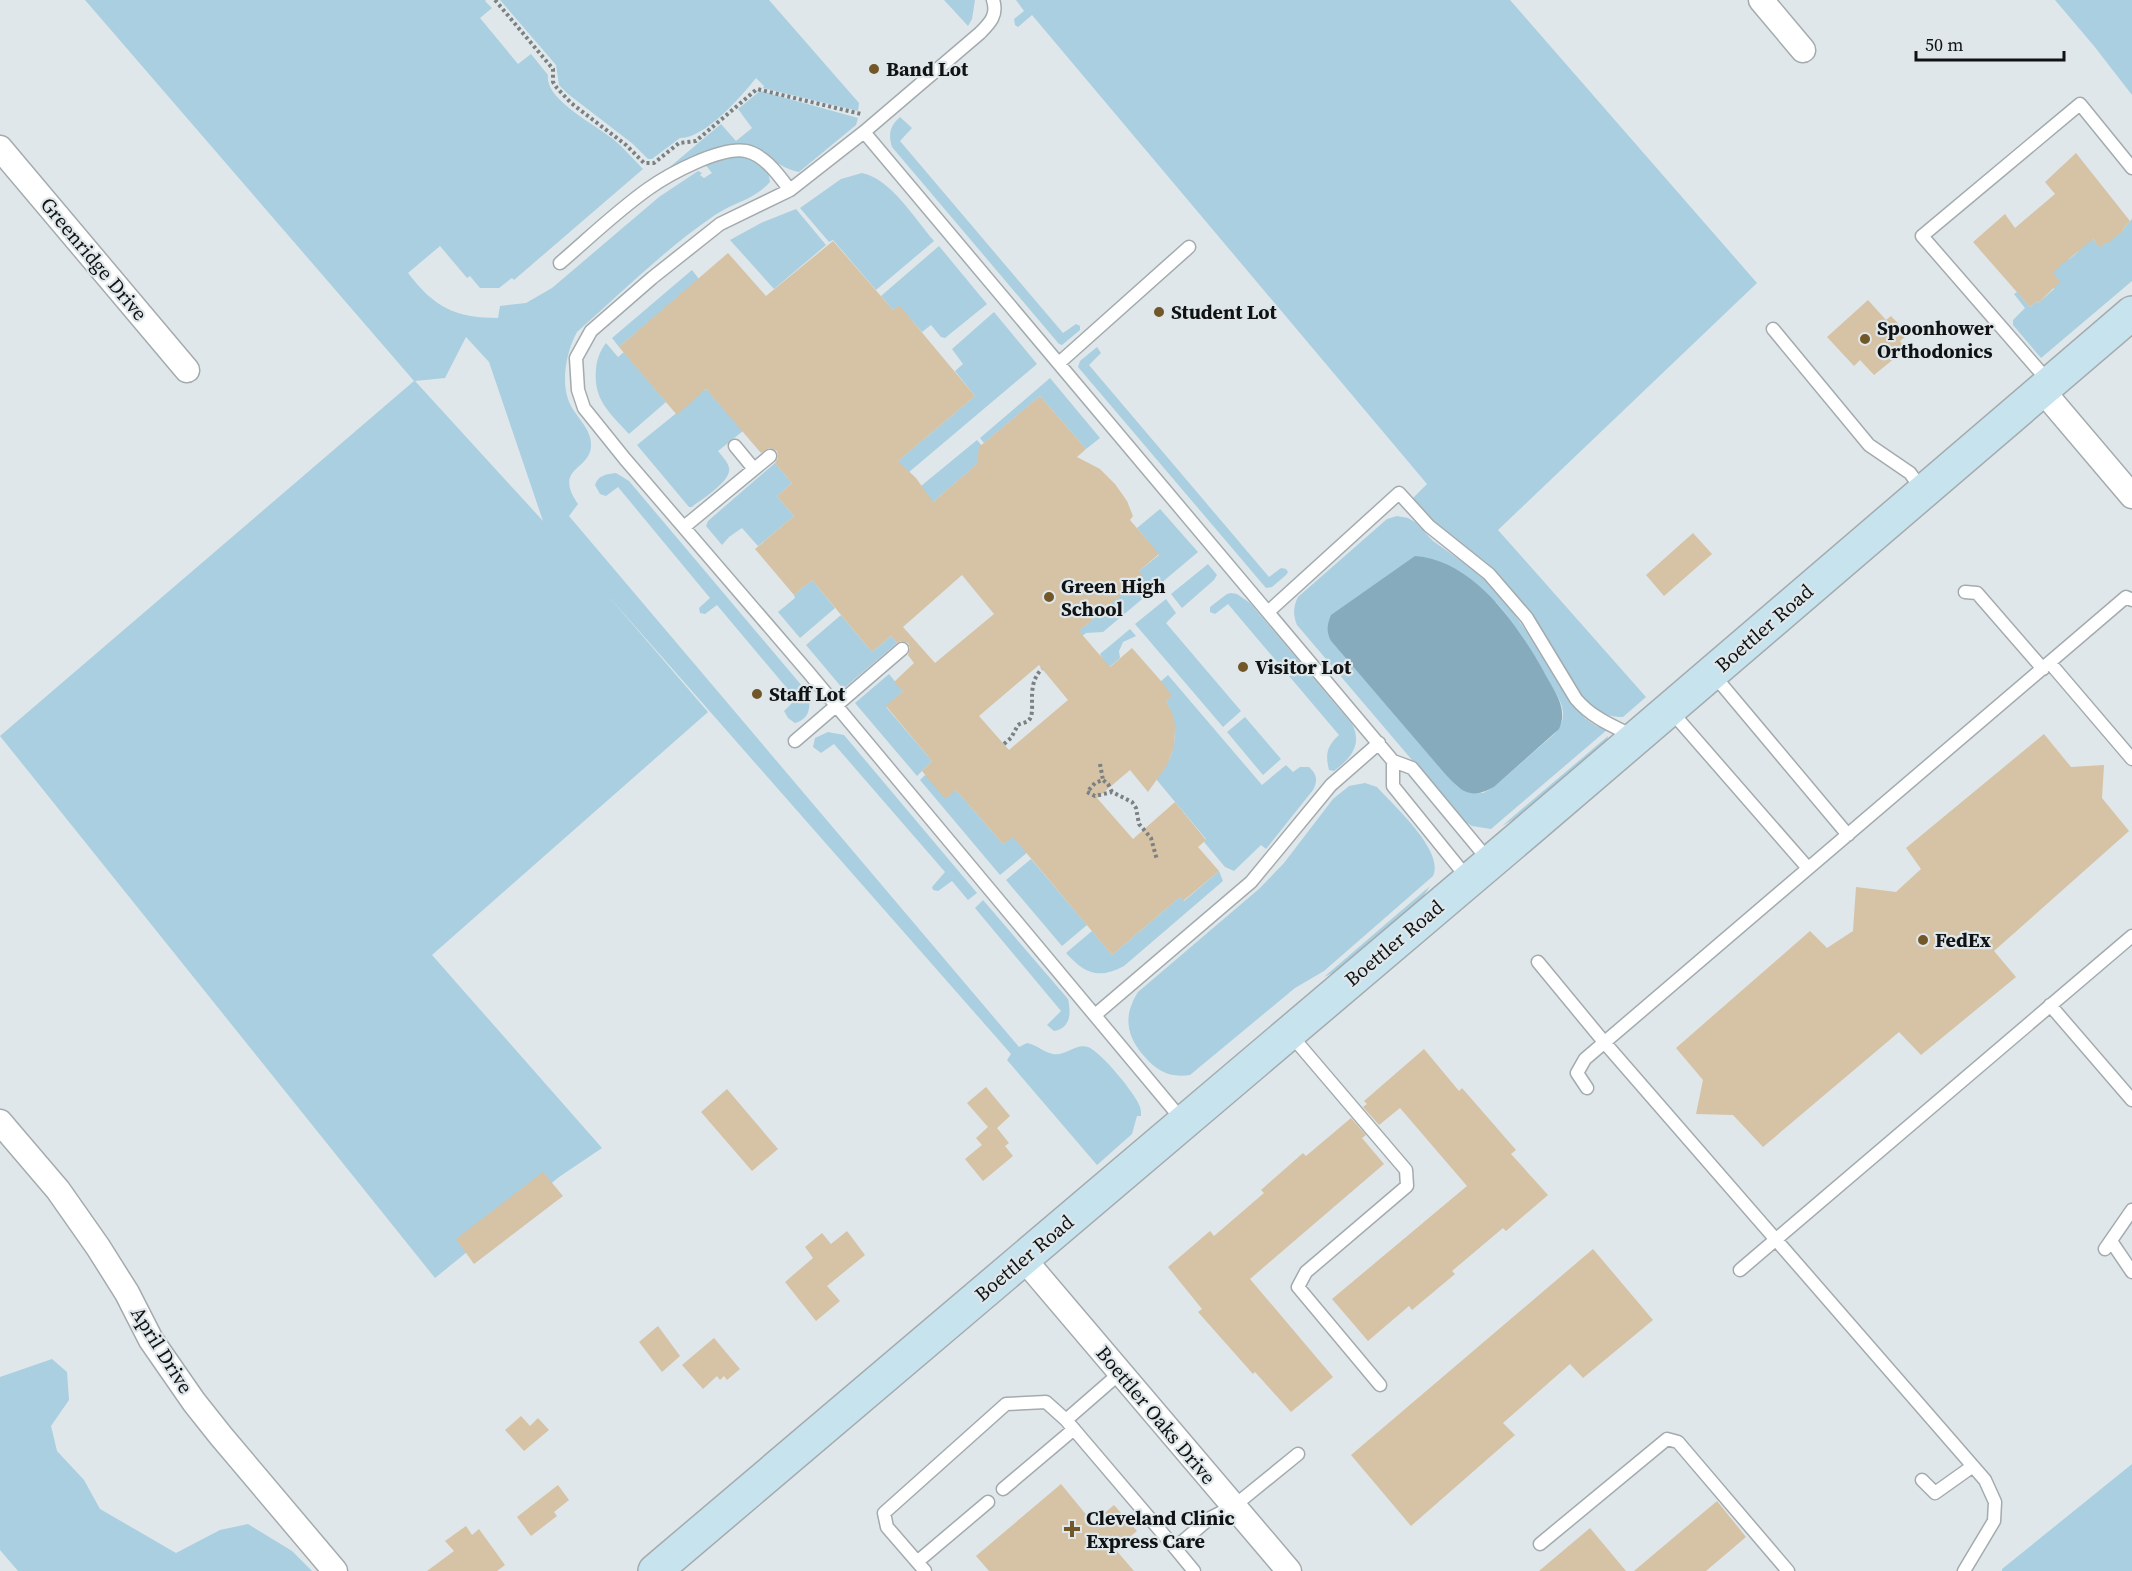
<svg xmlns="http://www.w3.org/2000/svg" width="2132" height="1571" font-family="'Source Serif 4',serif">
<rect width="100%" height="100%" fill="#dfe7ea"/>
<path fill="#aacfe0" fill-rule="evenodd" d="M85,0H486L485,1L492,8L480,18L518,64L531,54L548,75C544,99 596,125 613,139C624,148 633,159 643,169L514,280L512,278L499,288H480L470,276L467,278L440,246L408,273C434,307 455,318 498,318L500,306L526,303L552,288L659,197L698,171L702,173L700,175L704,178L712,173L704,163C724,158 743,151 761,165C767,170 769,174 770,182C754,200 734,202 715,215C665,249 622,292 577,332C567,350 561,379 568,399C573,415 591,427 591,444C592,471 552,466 578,504L569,516L1019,1047L1027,1043C1037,1045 1043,1052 1053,1054C1066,1056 1076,1043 1088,1047C1100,1051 1136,1094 1140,1107C1141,1110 1141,1113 1141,1116H1137L1132,1134L1097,1165L1007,1060L1011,1054L604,591L708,712L432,955L602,1148L559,1177L435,1278L0,736L414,381ZM466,337L489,362L543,521L415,381L445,378Z
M500,0H769L859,103L858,111L763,88L764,86L756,78C741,97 704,139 680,138L652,159H648L633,144L568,94L559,85L556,65Z
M944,0H975L972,19L968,26Z
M1016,0H1510L1757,283L1498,530L1646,697L1623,717C1578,719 1555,647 1533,616C1521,600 1503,578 1488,564C1472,550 1452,541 1436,527C1427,519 1420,507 1413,498L1427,484L1032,15L1018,27L1015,25L1014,19L1024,11Z
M2055,0H2132V95L2094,46Z
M760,91L858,118L856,125L799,172C780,169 767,153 748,148C740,146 680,168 665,171L721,124L736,141L752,128L738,109Z
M900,117L912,128L900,141L1063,333L1076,324L1080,326V330L1062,345L1059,344L892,147C888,134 890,126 900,117Z
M862,173C891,179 915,219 934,241L876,290L833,240L829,242L800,208L841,179Z
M796,209L826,245L774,289L730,240L761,223Z
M2132,219V281L2041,358L2013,325V320L2025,308L2014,294L2017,292L2030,307L2036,301L2038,303L2054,289L2048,267C2068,262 2080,255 2088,234L2100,247L2124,230L2123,229Z
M939,246L987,304L945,338L941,337L931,325L922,332L899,306L893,310L881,296Z
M692,270L699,279L619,347L612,338Z
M994,312L1037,364L902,478L892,466L975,396L955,371L963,364L952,349Z
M606,343L618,357L624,352L666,402L629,434C610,413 593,400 596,369C597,359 600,351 606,343Z
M1097,347L1101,353L1089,365L1269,577L1281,568L1286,569L1288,572L1286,575L1272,587L1266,588L1078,367L1080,361Z
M1050,378L1100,438L1086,449L1040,396L984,443L980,438Z
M706,389L743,431L718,451C722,456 728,462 729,468C732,481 702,499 692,507H689L637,445Z
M977,440L989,454L927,507L921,486Z
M775,463L792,483L777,496L794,516L758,546L742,528L729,537L722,545L706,526L708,521Z
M616,473L629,481L808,693C811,707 810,719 795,723L788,718L784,711L796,699L717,605L705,614L700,613L699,608L710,598L618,487L606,496L600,494L595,485C598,475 607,474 616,473Z
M1160,509L1198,552L1103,632L1086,633L1074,642L1071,638L1142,576L1139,571L1159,555L1137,528Z
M1397,516L1408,518L1415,522L1433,541L1477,572L1506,603L1529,635L1573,706L1586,719L1596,726L1608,729L1491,829L1472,826L1464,821L1297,625C1293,615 1293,607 1298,597L1387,519ZM1496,602C1517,626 1534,654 1550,683C1555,692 1562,702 1563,712C1564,722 1558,730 1552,736L1494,787L1483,793L1459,788L1445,774L1331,641Z
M1208,564L1217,575L1214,580L1182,608L1171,594Z
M812,580L835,608L800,638L778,612L795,598L794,595Z
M1231,593L1237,594L1250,603L1352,724C1363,745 1350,759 1334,771L1329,770C1325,754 1327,746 1339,735L1228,604L1215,614L1210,612V607L1227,594Z
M1166,599L1176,613L1166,623L1241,711L1223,727L1135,624Z
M841,615L872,652L891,636L897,643L843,689L806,645Z
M1130,629L1136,636L1123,642L1119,651L1120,658L1101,674L1102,658L1100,654Z
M889,674L903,691L886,707L932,761L917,776L855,703Z
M1168,675L1262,785L1286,765L1293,772L1300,767H1309C1317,774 1318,781 1313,790L1266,849L1261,845L1234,871L1225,867L1204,842L1206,839L1156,779C1177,756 1180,730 1166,701L1171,696L1160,682Z
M1245,717L1281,759L1263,775L1227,732Z
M828,732L844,735L977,893L968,900L952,881L938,891L933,890L932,887L945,872L834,744L821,753L813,747L815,738Z
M1608,736L1607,741L1514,819L1502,826Z
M925,775L956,790L1003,844L1032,821L1045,838L1000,875L920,780Z
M1365,783L1377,787C1393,805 1445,851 1433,876L1324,971L1295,988L1190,1075C1169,1078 1157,1071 1144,1056C1126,1035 1123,1016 1138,992L1260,888L1284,863L1333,799L1349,786Z
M1031,859L1087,925L1062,946L1006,880Z
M1219,871L1223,881L1124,966C1098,980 1084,973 1066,953L1092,931L1112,955L1180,897L1184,901Z
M1430,886L1421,900L1337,971L1324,977Z
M983,900L1068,999C1071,1013 1071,1028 1054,1031L1047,1025L1061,1011L975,908Z
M52,1359L67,1372L69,1400L51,1426L57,1451L84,1480L100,1509L176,1553L220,1530L248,1524L292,1551L312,1571H18L0,1550V1377Z
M2132,1464V1571H2002V1569Z"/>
<path fill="#86abbc" d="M1415,556C1473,560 1517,624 1543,670C1553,690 1569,707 1559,729L1494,787C1470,800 1462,792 1445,774L1331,641C1326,631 1327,625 1331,615Z"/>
<path fill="#d6c2a4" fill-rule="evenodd" d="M2076,153L2130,221L2123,229L2124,230L2108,243L2107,242L2100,248L2093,239L2053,272L2060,282L2038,303L2036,301L2030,307L1973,242L2005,214L2015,228L2055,194L2045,182Z
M833,241L893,310L899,305L975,396L898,461L916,478L933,502L977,464L979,447L1040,396L1086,449L1077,457L1100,469L1115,484L1127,501L1133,516L1130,520L1159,554L1139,571L1143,576L1079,631L1110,667L1132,648L1161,681L1172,696L1166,701L1173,715L1175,726L1174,747L1167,765L1148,792L1130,770L1097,798L1133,839L1175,802L1206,840L1198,847L1219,871L1183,901L1180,897L1112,955L1013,837L1003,844L956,790L945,799L922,771L932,761L886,706L903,691L894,682L914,663L908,655L910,648L908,643L901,641L897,643L891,636L872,652L812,580L794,595L755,549L794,516L777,496L792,483L775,463L778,458L777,451L769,448L761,453L706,389L677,415L619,347L728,253L766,296ZM962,575L994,614L935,663L903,627ZM1039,665L1068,700L1009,750L979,716Z
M1868,300L1886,320L1891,316L1908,334L1900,341L1906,349L1874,375L1860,360L1854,366L1827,337Z
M1693,533L1712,554L1664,596L1646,575Z
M2044,734L2071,767L2104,765L2102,798L2129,831L1994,951L2016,977L1921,1055L1899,1032L1763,1147L1733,1115L1696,1114L1703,1080L1676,1048L1810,931L1827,948L1853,931L1856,887L1896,892L1921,869L1906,848Z
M1424,1049L1459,1091L1462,1088L1516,1150L1511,1154L1548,1195L1506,1231L1503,1228L1452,1271L1455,1274L1412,1310L1409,1306L1368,1341L1332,1299L1467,1186L1400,1108L1379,1125L1363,1107L1367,1104L1364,1101Z
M986,1087L1010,1116L997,1128L1009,1143L1005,1146L1013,1156L983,1181L965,1159L982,1145L976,1138L988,1127L967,1103Z
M727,1089L778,1149L752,1171L701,1112Z
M1351,1118L1366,1135L1362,1138L1384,1164L1250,1279L1333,1377L1291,1412L1255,1372L1253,1374L1198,1312L1202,1309L1168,1267L1210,1231L1214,1236L1264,1193L1261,1190L1303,1153L1306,1156Z
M543,1172L563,1196L474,1264L456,1239Z
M847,1231L865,1255L827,1286L840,1301L816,1321L785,1282L813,1258L805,1247L822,1233L831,1244Z
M1593,1249L1653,1320L1583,1378L1570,1364L1503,1423L1515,1435L1411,1526L1351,1455Z
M658,1326L680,1356L662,1372L639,1342Z
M714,1338L740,1369L727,1380L724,1376L720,1380L717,1376L703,1389L682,1365Z
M521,1416L530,1426L538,1418L549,1430L524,1451L505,1430Z
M1061,1484L1093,1523L1114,1505L1137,1531L1115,1549L1134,1571H989L976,1556Z
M558,1485L569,1500L554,1512L557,1516L531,1536L517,1517Z
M1717,1501L1746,1537L1706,1571H1634Z
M466,1526L472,1535L479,1529L505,1565L497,1571H427L454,1551L445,1541Z
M1590,1528L1626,1571H1539Z"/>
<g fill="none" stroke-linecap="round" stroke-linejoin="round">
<g stroke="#a4abae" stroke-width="15">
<path id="lane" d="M993,0C998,15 990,23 980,33L864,132L790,190L720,224L652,278L591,331L576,358L578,390L584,408L625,459L809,673L1183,1121
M864,132L1393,761L1412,768L1490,862
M560,263C589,238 617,211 648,189C669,174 721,146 746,151C765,155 779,176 790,190
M1773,329L1869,445L1910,473L1923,491
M1059,363L1189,247
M2049,382L1922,236L2080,104L2132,168
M735,446L754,469
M684,527L770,456
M1965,592L1977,593L2043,669
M1269,611L1399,493L1429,526L1489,574L1527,618L1576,699C1592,718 1613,726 1635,737
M2050,663L2132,759
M1712,673L1848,835
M1670,710L1807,867
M795,741L902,649
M1393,761V786L1469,880
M1538,962L1604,1042L1985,1480L1995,1502L1994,1521L1964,1571
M2050,1005L2132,1100
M1095,1015L1251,882L1331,785L1379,743
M1290,1034L1406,1170L1407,1186L1306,1272L1298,1287L1380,1385
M1587,1088L1577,1073L1585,1059L2126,597L2132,600
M2111,1241L2132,1272
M2105,1249L2132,1210
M1740,1270L2132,936
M1066,1420L1175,1548
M1922,1480L1935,1493L1973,1466
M1003,1489L1074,1429
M1540,1544L1667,1439L1678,1442L1788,1571
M917,1562L988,1502
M925,1571L887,1527L884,1513L1006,1404L1046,1402L1066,1420L1120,1373
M1194,1571L1175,1548L1210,1518L1234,1506L1298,1454"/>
</g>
<g stroke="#a4abae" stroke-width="27">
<path id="street" d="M1761,0L1803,50
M0,148L187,370
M2042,390L2132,496
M0,1122L58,1190L98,1247L127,1293L151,1340L194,1402L221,1436L335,1571
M1023,1258L1289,1571"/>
</g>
<g stroke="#a4abae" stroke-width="36">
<path id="secondary" d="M655,1571L1526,832L2132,313"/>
</g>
<path stroke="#7b8082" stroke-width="4" stroke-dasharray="3 3" stroke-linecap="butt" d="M495,0L553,69V82L557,88L571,103L626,145L644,163H654L679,143L696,141L757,89L861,114
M1004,744L1011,738L1018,725C1021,723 1025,723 1028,721C1038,713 1024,686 1042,669
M1100,764L1103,780
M1112,792L1108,784L1103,780L1095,783L1087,792L1095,796L1112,792L1132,802L1136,808L1139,824L1151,838L1157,860"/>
<use href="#lane" stroke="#fff" stroke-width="12"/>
<use href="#street" stroke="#fff" stroke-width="24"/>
<use href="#secondary" stroke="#c6e3ee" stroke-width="33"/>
</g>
<g fill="#725729" stroke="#dfe7ea" stroke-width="2">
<circle cx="874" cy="69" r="6"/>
<circle cx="1159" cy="312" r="6"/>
<circle cx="1865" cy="339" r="6"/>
<circle cx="1049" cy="597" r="6"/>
<circle cx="1243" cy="667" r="6"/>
<circle cx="757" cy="694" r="6"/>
<circle cx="1923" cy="940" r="6"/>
<path d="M1069 1520h6v6h6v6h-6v6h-6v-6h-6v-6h6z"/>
</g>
<g text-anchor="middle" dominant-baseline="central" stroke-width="4.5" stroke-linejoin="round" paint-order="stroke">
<g font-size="20" font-weight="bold" fill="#101213" stroke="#dfe7ea" text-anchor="start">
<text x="886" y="69">Band Lot</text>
<text x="1171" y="312">Student Lot</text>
<text x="1877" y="328">Spoonhower<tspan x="1877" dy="23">Orthodonics</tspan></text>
<text x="1061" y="586">Green High<tspan x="1061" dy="23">School</tspan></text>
<text x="1255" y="667">Visitor Lot</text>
<text x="769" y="694">Staff Lot</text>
<text x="1935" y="940">FedEx</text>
<text x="1086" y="1518">Cleveland Clinic<tspan x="1086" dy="23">Express Care</tspan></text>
</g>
<g font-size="20" fill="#101213" stroke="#dfe7ea">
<text transform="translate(94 259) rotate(50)">Greenridge Drive</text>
<text transform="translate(1764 628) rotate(-41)">Boettler Road</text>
<text transform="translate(1394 943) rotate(-40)">Boettler Road</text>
<text transform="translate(1024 1258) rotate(-40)">Boettler Road</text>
<text transform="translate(162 1350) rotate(58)">April Drive</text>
<text transform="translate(1156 1415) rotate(50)">Boettler Oaks Drive</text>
</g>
</g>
<path d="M1916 51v9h148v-9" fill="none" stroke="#101213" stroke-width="3"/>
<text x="1925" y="51" font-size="18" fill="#101213" stroke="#dfe7ea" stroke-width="4.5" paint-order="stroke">50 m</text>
</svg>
